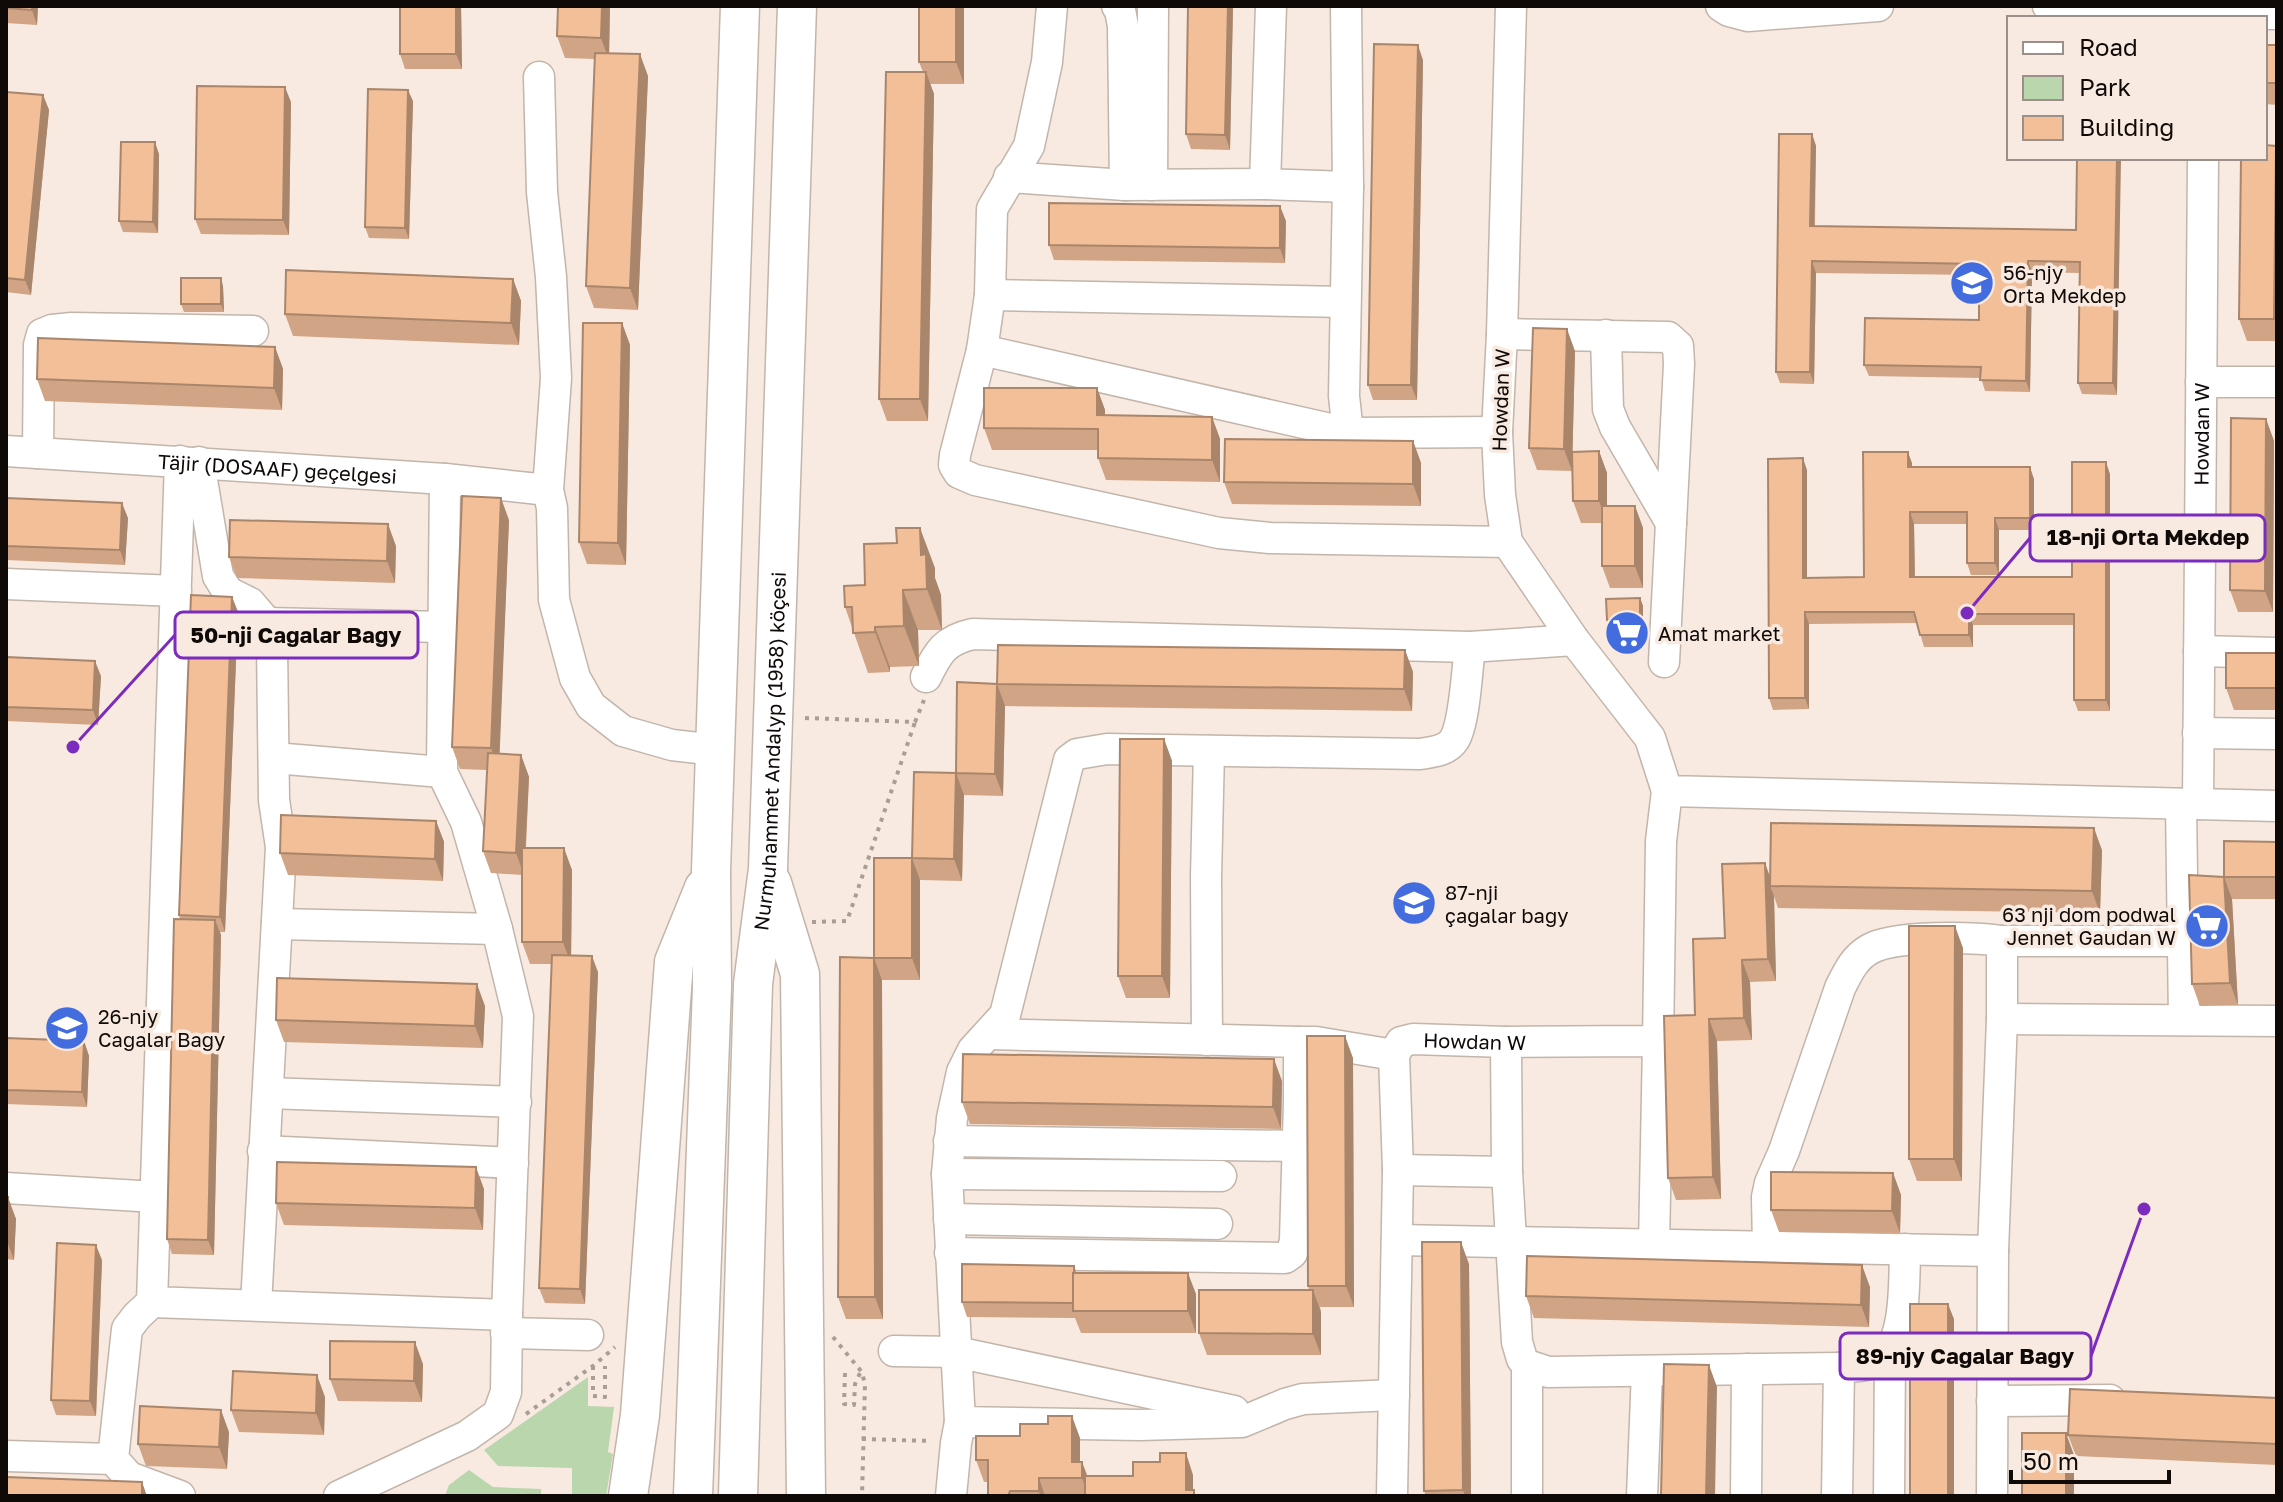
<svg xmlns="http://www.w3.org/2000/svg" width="2283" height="1502" font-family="'Golos Text',sans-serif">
<rect width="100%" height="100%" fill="#f8eae0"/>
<path fill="#b9d6ac" d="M588,1377V1406L614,1407L608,1452L613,1454L606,1496H572V1468L498,1466L484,1450Z
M469,1470L493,1487L541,1489V1496H445L449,1485Z"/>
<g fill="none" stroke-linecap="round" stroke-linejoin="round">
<g stroke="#c2b5ab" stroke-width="33">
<g id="minor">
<path d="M1052,6L1047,62L1029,146L992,209L990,295L982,350L955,455L954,465L959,473L975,480L1219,533L1270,538L1507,542"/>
<path d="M1117,6L1120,10L1123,26L1125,185"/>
<path d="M1271,6L1265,184L1348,187L1344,396L1348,433L1497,432"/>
<path d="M1346,6L1348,187"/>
<path d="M1511,6L1502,334L1497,432L1500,495L1507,542L1574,640L1650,738L1667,791L2277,806"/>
<path d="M1721,6L1729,11L1748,16L1878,6"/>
<path d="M2048,6L2204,14H2277"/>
<path d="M539,77L542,192L551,277L556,378L548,490L552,508L554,600L575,678L591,706L623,731L672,745L715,750"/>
<path d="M1009,177L1125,185L1265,184"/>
<path d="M1152,185L1153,6"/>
<path d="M990,295L1345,302"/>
<path d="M1502,334L1668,337L1678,346L1679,364L1664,662"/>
<path d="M1606,335L1608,409L1615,427L1671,523"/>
<path d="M982,350L1348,433"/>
<path d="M2201,382H2277"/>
<path id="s1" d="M6,451L445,479L548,490"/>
<path d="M38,453L39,345L42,334L52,330L72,328L253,331"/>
<path d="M180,461L152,1302L507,1315L506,1392L498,1414L467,1436L339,1496"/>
<path d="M199,462L218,576L228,592L250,603L267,623L272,645L274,800L281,847L256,1305"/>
<path d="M445,479L442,772L466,822L497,929L518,1016L507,1315"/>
<path d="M6,584L176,591"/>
<path d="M267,623L443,627"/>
<path d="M2199,651L2277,653"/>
<path d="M926,677C938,652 945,640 973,634L1470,647L1574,640"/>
<path d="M2198,733L2277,734"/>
<path d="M274,758L442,772"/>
<path d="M2181,804L2184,1020"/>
<path id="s2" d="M2198,804L2203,158"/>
<path d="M277,924L497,929"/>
<path d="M2002,941H2183"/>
<path d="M2002,1019L2277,1021"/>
<path d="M990,1034L1299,1042"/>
<path d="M1207,1040L1206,877L1209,751"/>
<path d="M1506,1042L1507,1172L1517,1342L1522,1359L1527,1365L1548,1372L1839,1368C1853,1366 1869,1367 1882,1359C1907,1340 1904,1279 1905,1249"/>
<path d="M268,1093L516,1102"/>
<path d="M949,1141L1298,1146"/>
<path d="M263,1151L513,1163"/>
<path d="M1398,1170L1507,1172"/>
<path d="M947,1174L1221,1176"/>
<path d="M6,1188L156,1197"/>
<path d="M949,1219L1217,1224"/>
<path d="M1397,1240L1993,1251"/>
<path d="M1654,1245L1658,1043"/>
<path d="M1768,1247L1767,1197L1770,1183L1784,1151L1840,988C1848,972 1854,958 1870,949C1895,935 1973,937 2002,941V1019L1993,1251L1992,1496"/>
<path d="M950,1253L1285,1258L1292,1253L1295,1240L1299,1102V1042H1316L1394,1055"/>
<path d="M152,1302L137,1316L127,1329L113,1459L129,1477L180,1496"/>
<path d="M506,1333L588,1335"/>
<path d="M894,1351L956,1352L1234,1411"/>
<path d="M1394,1395L1303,1399L1285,1404L1242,1422L1140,1425L960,1422L947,1174L952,1118L962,1072L973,1050L1005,1015L1069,760L1077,754L1107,749L1420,754C1432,752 1447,751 1454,740C1465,723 1467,668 1470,647"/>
<path d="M1992,1401L2110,1400"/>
<path d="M6,1456L113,1459"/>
<path d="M951,1496L956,1443L960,1422"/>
<path id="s3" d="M1392,1496L1398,1170L1394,1055L1401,1042L1413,1039L1506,1042L1645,1041L1658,1043L1661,841L1667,791"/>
<path d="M1527,1496V1365"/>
<path d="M1642,1496L1647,1371"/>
<path d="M1746,1496L1747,1369"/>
<path d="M1837,1496L1839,1368"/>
<path d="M1889,1496L1890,1351"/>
</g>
</g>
<g stroke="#c2b5ab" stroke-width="41">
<g id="major">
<path d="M772,883L800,974L806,1496"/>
<path d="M628,1496L640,1415L674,962L704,888"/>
<path d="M693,1496L712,988L711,871L740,6"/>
<path id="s4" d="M738,1496L753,984L768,869L797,6"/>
</g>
</g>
<path stroke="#a99e96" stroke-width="4" stroke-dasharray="4 6" stroke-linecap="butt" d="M805,718L915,722L924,700
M812,922L847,921L915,722
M833,1337L861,1371L865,1383L862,1496
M593,1366V1396L605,1397V1366
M845,1373L844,1404L854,1405L855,1384L861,1371
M526,1414L593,1366L615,1347
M862,1439L932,1441"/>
<use href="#minor" stroke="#fff" stroke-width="30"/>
<use href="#major" stroke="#fff" stroke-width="38"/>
</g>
<path fill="#d0a484" d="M6,6H38L37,25L6,23Z
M461,6L462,69H405L400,54Z
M558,6H610L609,53L648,76L638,310L594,308L586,286L595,59L565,58L557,36Z
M964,6V84H930L934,94L928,421H887L879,399L923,72L919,62Z
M1188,6H1233L1230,150L1191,149L1186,134Z
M2265,45H2277V105L2265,104Z
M1423,60L1417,400H1373L1368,385Z
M6,92L43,95L49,110L31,295L6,292Z
M413,101L409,239L369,238L365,227Z
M291,102L289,235L201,234L195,219Z
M1812,134L1816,146L1815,226L2076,230L2117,395L2082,394L2078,383L2079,273L2032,272L2030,392L1985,391L1981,378L1869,376L1864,365L1979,320V275L1816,273L1814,384L1780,383L1776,372Z
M2277,148V341H2247L2239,319Z
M159,154L158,233L123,232L119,221Z
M1286,221L1285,263L1054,260L1049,245Z
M513,279L521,301L519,345L293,336L285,314Z
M223,286L224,312H184L181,304Z
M622,323L630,345L626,565L587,564L579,542Z
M275,347L283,369L282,410L45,401L37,379Z
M1575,351L1572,471L1537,470L1529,448Z
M1097,388L1105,410V415L1212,417L1220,439V482L1106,480L1098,458V450H992L984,428Z
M2266,419L2274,441L2273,612H2238L2230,590Z
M1413,441L1421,463V506L1232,504L1224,482Z
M1599,451L1607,473V506H1635L1643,528V588H1610L1602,566V523H1581L1573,501Z
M1912,463V467L2034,479V530H1999V575H1971L1967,563V524H1914L1915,577H2072L2110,474V711H2078L2074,700V625H1973V647H1924L1917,623L1809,624V709L1773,710L1769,698L1807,470V578L1864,577Z
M6,498L128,518L125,565L6,560Z
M509,520L499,754L521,755L529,777L526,848L572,870L571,956L598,972L585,1304L545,1303L539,1288L552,964H530L522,942V875L491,873L483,851L487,770L460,769L452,747Z
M396,546L395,583L237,578L229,557Z
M935,568V578L941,595L942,630H918L919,666L890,667V672L868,673L845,607L865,585Z
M232,597L238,612L225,932H220L221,935L214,1255L172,1254L167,1239L180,919L179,915Z
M1640,598L1643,606V627H1609L1607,620Z
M1405,650L1413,672L1412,711L1005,706L1003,796L964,795L962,881L920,880V980H882L883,1319H846L838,1297L874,958L912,858L956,773L997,684Z
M2277,653V710H2234L2226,688Z
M6,657L101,676L98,725L6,721Z
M1164,739L1172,761L1170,998H1126L1118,976Z
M436,821L444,842L443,881L288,875L280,853Z
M2277,842V899H2232L2238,1005L2200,1006L2192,984L2224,877Z
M2102,850L2100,913L1778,908L1774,896L1776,981L1750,982L1752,1040L1717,1041L1721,1199L1676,1200L1668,1178L1695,1015L1725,938L1770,877Z
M1963,948L1962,1181H1917L1909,1159Z
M485,1006L483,1048L284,1042L276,1020Z
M6,1038L84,1041L89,1056L87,1107L6,1104Z
M1353,1058L1354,1307H1320L1321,1312V1355H1207L1199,1333L1309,1290L1308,1286Z
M1282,1081L1281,1129L970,1124L962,1102Z
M1893,1173L1901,1195L1900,1233L1779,1232L1771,1210Z
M484,1189L483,1230L284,1225L276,1203Z
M6,1197L16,1219L14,1260L6,1259Z
M102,1260L96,1416L56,1415L51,1400Z
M1469,1264L1471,1496H1426L1424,1491Z
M1074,1266L1077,1273L1196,1294V1333H1081L1075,1318L967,1317L962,1302Z
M1870,1287L1869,1327L1534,1318L1526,1296Z
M423,1364L422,1402L338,1401L330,1379Z
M325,1397L324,1435L239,1432L231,1410Z
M2277,1398V1465L2076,1456L2068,1435Z
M229,1432L227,1469L146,1466L138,1444Z
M1020,1436L1080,1438V1462H1082L1087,1476L1193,1475V1490L1196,1496H988V1482H984L976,1460Z"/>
<path fill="#a9866b" d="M32,6H38L37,25L32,10Z
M456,6H461L462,69L456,54Z
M602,6H610L609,60L601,38Z
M956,6H964V84L956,62Z
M1228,6H1233L1230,150L1225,135Z
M1418,45L1423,60L1417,400L1411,385Z
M640,54L648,76L638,310L630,288Z
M926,72L934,94L928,421L920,399Z
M285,87L291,102L289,235L283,220Z
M408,90L413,101L409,239L405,228Z
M43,95L49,110L31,295L25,280Z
M1812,134L1816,146L1814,237L1810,226Z
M155,142L159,154L158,233L153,222Z
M2276,146L2277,148V327L2274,319Z
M2117,158H2121L2117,395L2113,383Z
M1280,206L1286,221L1285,263L1280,248Z
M1812,261L1816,273L1814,384L1810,372Z
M2028,261L2032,272L2030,392L2026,381Z
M221,278L223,286L224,312L221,304Z
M513,279L521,301L519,345L511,323Z
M622,323L630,345L626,565L618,543Z
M1567,329L1575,351L1572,471L1564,449Z
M275,347L283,369L282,410L274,388Z
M1097,388L1105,410V437L1097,415Z
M1212,417L1220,439V482L1212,460Z
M2266,419L2274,441L2273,612L2265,591Z
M1413,441L1421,463V506L1413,484Z
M1599,451L1607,473V523L1599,501Z
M1908,452L1912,463V479L1908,467Z
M1803,458L1807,470V589L1803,578Z
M2106,462L2110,474V711L2106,700Z
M2030,467L2034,479V530L2030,518Z
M501,498L509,520L499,770L491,748Z
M122,503L128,518L125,565L120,550Z
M1635,506L1643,528V588L1635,566Z
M1910,512L1914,524L1915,589L1910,577Z
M1995,518L1999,530V575L1995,563Z
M388,524L396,546L395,583L387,561Z
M920,528L935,568V578L941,595L942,630L927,589L921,555Z
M903,590L918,630L919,666L904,626Z
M232,597L238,612L225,932L220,917Z
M1640,598L1643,606V627L1640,619Z
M1805,612L1809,624V709L1805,698Z
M1969,614L1973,625V647L1969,635Z
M875,627L890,667V672L875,632Z
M1405,650L1413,672L1412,711L1404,689Z
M95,661L101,676L98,725L93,710Z
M997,684L1005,706L1003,796L995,774Z
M1164,739L1172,761L1170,998L1162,976Z
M521,755L529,777L524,875L516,853Z
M956,773L964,795L962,881L954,859Z
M436,821L444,842L443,881L435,859Z
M2094,828L2102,850L2100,913L2092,891Z
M564,848L572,870L571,964L563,942Z
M912,858L920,880V980L912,958Z
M1765,863L1773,885L1770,886L1774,896L1776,981L1768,959Z
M2224,877L2232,899L2238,1005L2230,983Z
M215,920L221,935L214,1255L208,1240Z
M1955,926L1963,948L1962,1181L1954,1159Z
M592,956L598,972L585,1304L580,1289Z
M874,958L882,980L883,1319L875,1297Z
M1742,960L1750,982L1752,1040L1744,1018Z
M477,984L485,1006L483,1048L475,1026Z
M1709,1019L1717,1041L1721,1199L1713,1177Z
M1345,1036L1353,1058L1354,1307L1346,1286Z
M84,1041L89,1056L87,1107L82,1092Z
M1274,1059L1282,1081L1281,1129L1273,1107Z
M476,1167L484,1189L483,1230L475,1208Z
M1893,1173L1901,1195L1900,1233L1892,1211Z
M8,1197L16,1219L14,1260L6,1238Z
M1461,1242L1469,1264L1471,1496H1465L1463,1490Z
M96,1245L102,1260L96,1416L90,1401Z
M1862,1265L1870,1287L1869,1327L1861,1305Z
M1188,1273L1196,1294V1333L1188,1311Z
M1313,1290L1321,1312V1355L1313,1334Z
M1948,1304L1954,1319V1496H1948Z
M415,1342L423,1364L422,1402L414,1381Z
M1709,1365L1717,1387L1715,1496H1706Z
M317,1375L325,1397L324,1435L316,1413Z
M221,1410L229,1432L227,1469L219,1447Z
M1072,1416L1080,1438V1478L1072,1462Z
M2066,1433L2074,1455V1496H2066Z
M1186,1453L1193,1475V1496L1186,1490Z
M1082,1462L1090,1483L1088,1496L1082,1478Z
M1039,1478L1045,1496H1040L1039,1491Z
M142,1482L147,1496H142Z"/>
<path fill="#f2bf99" stroke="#a9866b" stroke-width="2" d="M6,6H32V10L6,8Z
M400,6H456V54H400Z
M558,6H602L601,38L557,36Z
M919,6H956V62H919Z
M1188,6H1228L1225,135L1186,134Z
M1374,44L1418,45L1411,385H1368Z
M2265,45H2277V83H2265Z
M595,53L640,54L630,288L586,286Z
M886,72H926L920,399H879Z
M197,86L285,87L283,220L195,219Z
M368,89L408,90L405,228L365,227Z
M6,92L43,95L25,280L6,278Z
M1779,134H1812L1810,226L2076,230L2077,158H2117L2113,383H2078L2080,262L2028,261L2026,381L1980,380L1981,367L1864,365L1865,318L1979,320V264L1812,261L1810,372H1776Z
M121,142H155L153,222L119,221Z
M2265,145L2276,146L2274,319H2239L2241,158H2265Z
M1049,203L1280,206V248L1049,245Z
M286,270L513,279L511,323L285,314Z
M181,278H221V304H181Z
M583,323H622L618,543L579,542Z
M1533,328L1567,329L1564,449L1529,448Z
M38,338L275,347L274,388L37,379Z
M984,388H1097V415L1212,417V460L1098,458V429L984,428Z
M2231,418L2266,419L2265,591L2230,590Z
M1225,439L1413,441V484L1224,482Z
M1599,451V501H1573L1572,452Z
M1863,452H1908V467H2030V518H1995V563H1967V512H1910V577H2072V462H2106V700H2074V614H1969V635H1920L1914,612H1805V698H1769L1768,459L1803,458V578L1864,577Z
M462,496L501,498L491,748L452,747Z
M6,498L122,503L120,550L6,546Z
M1602,506H1635V566H1602Z
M230,520L388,524L387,561L229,557Z
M896,528H920L921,555L926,554L927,589L903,590L904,626L875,627V632L853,633L852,607H845L844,586L865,585L864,544L897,543Z
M191,595L232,597L220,917L179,915Z
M1640,598V619L1607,620L1606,599Z
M998,645L1405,650L1404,689L997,684Z
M2226,653H2277V688H2226Z
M6,657L95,661L93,710L6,707Z
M957,682L997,684L995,774L956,773Z
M1120,739H1164L1162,976H1118Z
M488,753L521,755L516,853L483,851Z
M914,772L956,773L954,859L912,858Z
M281,815L436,821L435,859L280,853Z
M1771,823L2094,828L2092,891L1770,886Z
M2224,841L2277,842V877H2224Z
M522,848H564L563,942H522Z
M874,858H912V958H874L875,1297H838L840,957L874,958Z
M1765,863L1768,959L1742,960L1744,1018L1709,1019L1713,1177L1668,1178L1664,1016L1695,1015L1693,939L1725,938L1722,864Z
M2189,875L2224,877L2230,983L2192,984Z
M174,919L215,920L208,1240L167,1239Z
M1909,926H1955L1954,1159H1909Z
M552,955L592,956L580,1289L539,1288Z
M277,978L477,984L475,1026L276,1020Z
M1307,1036H1345L1346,1286H1308Z
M6,1038L84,1041L82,1092L6,1090Z
M963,1054L1274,1059L1273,1107L962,1102Z
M277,1162L476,1167L475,1208L276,1203Z
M1771,1172L1893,1173L1892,1211L1771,1210Z
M6,1197H8L6,1238Z
M1422,1242H1461L1463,1490L1424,1491Z
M57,1243L96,1245L90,1401L51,1400Z
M1527,1256L1862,1265L1861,1305L1526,1296Z
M962,1264L1074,1266V1273H1073V1303L962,1302Z
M1073,1273H1188V1311H1073Z
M1199,1290H1313V1334L1199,1333Z
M1910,1304H1948V1496H1910Z
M330,1341L415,1342L414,1381L330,1379Z
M1664,1364L1709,1365L1706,1496H1661Z
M233,1371L317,1375L316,1413L231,1410Z
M2070,1389L2277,1398V1444L2068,1435Z
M140,1406L221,1410L219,1447L138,1444Z
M1048,1416H1072V1462H1082V1478H1039V1491H1010L1008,1496H988V1460H976V1436H1020V1424H1048Z
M2022,1433H2066V1496H2022Z
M1160,1453H1186V1490H1194V1496H1085V1476H1133V1462H1160Z
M6,1477L142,1482V1496H6Z"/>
<defs>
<g id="school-disc" transform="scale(2.3)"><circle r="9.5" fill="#436dde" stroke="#f8eae0"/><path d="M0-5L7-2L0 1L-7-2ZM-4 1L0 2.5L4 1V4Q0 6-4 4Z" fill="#fff"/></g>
<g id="supermarket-disc" transform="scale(2.3)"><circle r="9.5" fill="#436dde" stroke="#f8eae0"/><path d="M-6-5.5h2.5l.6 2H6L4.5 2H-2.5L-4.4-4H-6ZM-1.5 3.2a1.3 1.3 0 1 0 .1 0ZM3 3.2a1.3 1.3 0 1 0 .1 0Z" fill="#fff"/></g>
</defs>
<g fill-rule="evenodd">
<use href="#school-disc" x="1972" y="283"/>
<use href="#supermarket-disc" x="1627" y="633"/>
<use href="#school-disc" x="1414" y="903"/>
<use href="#supermarket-disc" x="2207" y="926"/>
<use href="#school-disc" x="67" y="1028"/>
</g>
<g text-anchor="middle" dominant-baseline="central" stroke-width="7" stroke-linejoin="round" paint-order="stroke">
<g font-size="20" fill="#0f0a07" stroke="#f8eae0" text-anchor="start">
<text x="2003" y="272">56-njy<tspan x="2003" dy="23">Orta Mekdep</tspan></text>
<text x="1658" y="633">Amat market</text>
<text x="1445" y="892">87-nji<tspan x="1445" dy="23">çagalar bagy</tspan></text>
<text x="2176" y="914" text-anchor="end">63 nji dom podwal<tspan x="2176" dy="23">Jennet Gaudan W</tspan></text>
<text x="98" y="1016">26-njy<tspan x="98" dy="23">Cagalar Bagy</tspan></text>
</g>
<g font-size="20" fill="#0f0a07" stroke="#f8eae0">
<text transform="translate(1500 400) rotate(-88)">Howdan W</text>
<text stroke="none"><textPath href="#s2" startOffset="370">Howdan W</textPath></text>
<text stroke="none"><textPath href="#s1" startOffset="272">Täjir (DOSAAF) geçelgesi</textPath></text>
<text stroke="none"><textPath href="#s4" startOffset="746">Nurmuhammet Andalyp (1958) köçesi</textPath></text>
<text stroke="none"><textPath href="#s3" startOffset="530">Howdan W</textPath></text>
</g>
</g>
<path fill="none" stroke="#7b2cbf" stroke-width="3" d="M1967 613L2030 538M73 747L175 635M2144 1209L2091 1356"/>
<g fill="#7b2cbf" stroke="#f8eae0" stroke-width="3">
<circle cx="1967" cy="613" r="8"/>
<circle cx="73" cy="747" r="8"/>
<circle cx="2144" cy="1209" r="8"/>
</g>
<g fill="#f8eae0" stroke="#7b2cbf" stroke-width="3">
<rect x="2030" y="515" width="235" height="46" rx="8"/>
<rect x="175" y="612" width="243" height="46" rx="8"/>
<rect x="1840" y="1333" width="251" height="46" rx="8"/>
</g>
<g font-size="22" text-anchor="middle" font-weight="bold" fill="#0f0a07">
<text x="2148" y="545">18-nji Orta Mekdep</text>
<text x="296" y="643">50-nji Cagalar Bagy</text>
<text x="1965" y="1364">89-njy Cagalar Bagy</text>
</g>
<rect width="2283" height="1502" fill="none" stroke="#0f0a07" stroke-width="16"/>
<rect x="2007" y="16" width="260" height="144" fill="#f8eae0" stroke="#9b9089" stroke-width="2"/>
<rect x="2023" y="42" width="40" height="12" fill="#ffffff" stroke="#9b9089" stroke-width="2"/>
<text x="2079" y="56" font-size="24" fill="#0f0a07">Road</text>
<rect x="2023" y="76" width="40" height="24" fill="#b9d6ac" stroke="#9b9089" stroke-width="2"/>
<text x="2079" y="96" font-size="24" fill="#0f0a07">Park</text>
<rect x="2023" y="116" width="40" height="24" fill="#f2bf99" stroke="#9b9089" stroke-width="2"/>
<text x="2079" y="136" font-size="24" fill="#0f0a07">Building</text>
<path d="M2011 1470v12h158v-12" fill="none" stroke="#0f0a07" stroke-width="4"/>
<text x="2023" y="1470" font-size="24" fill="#0f0a07" stroke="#f8eae0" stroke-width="6" paint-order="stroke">50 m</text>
</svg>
